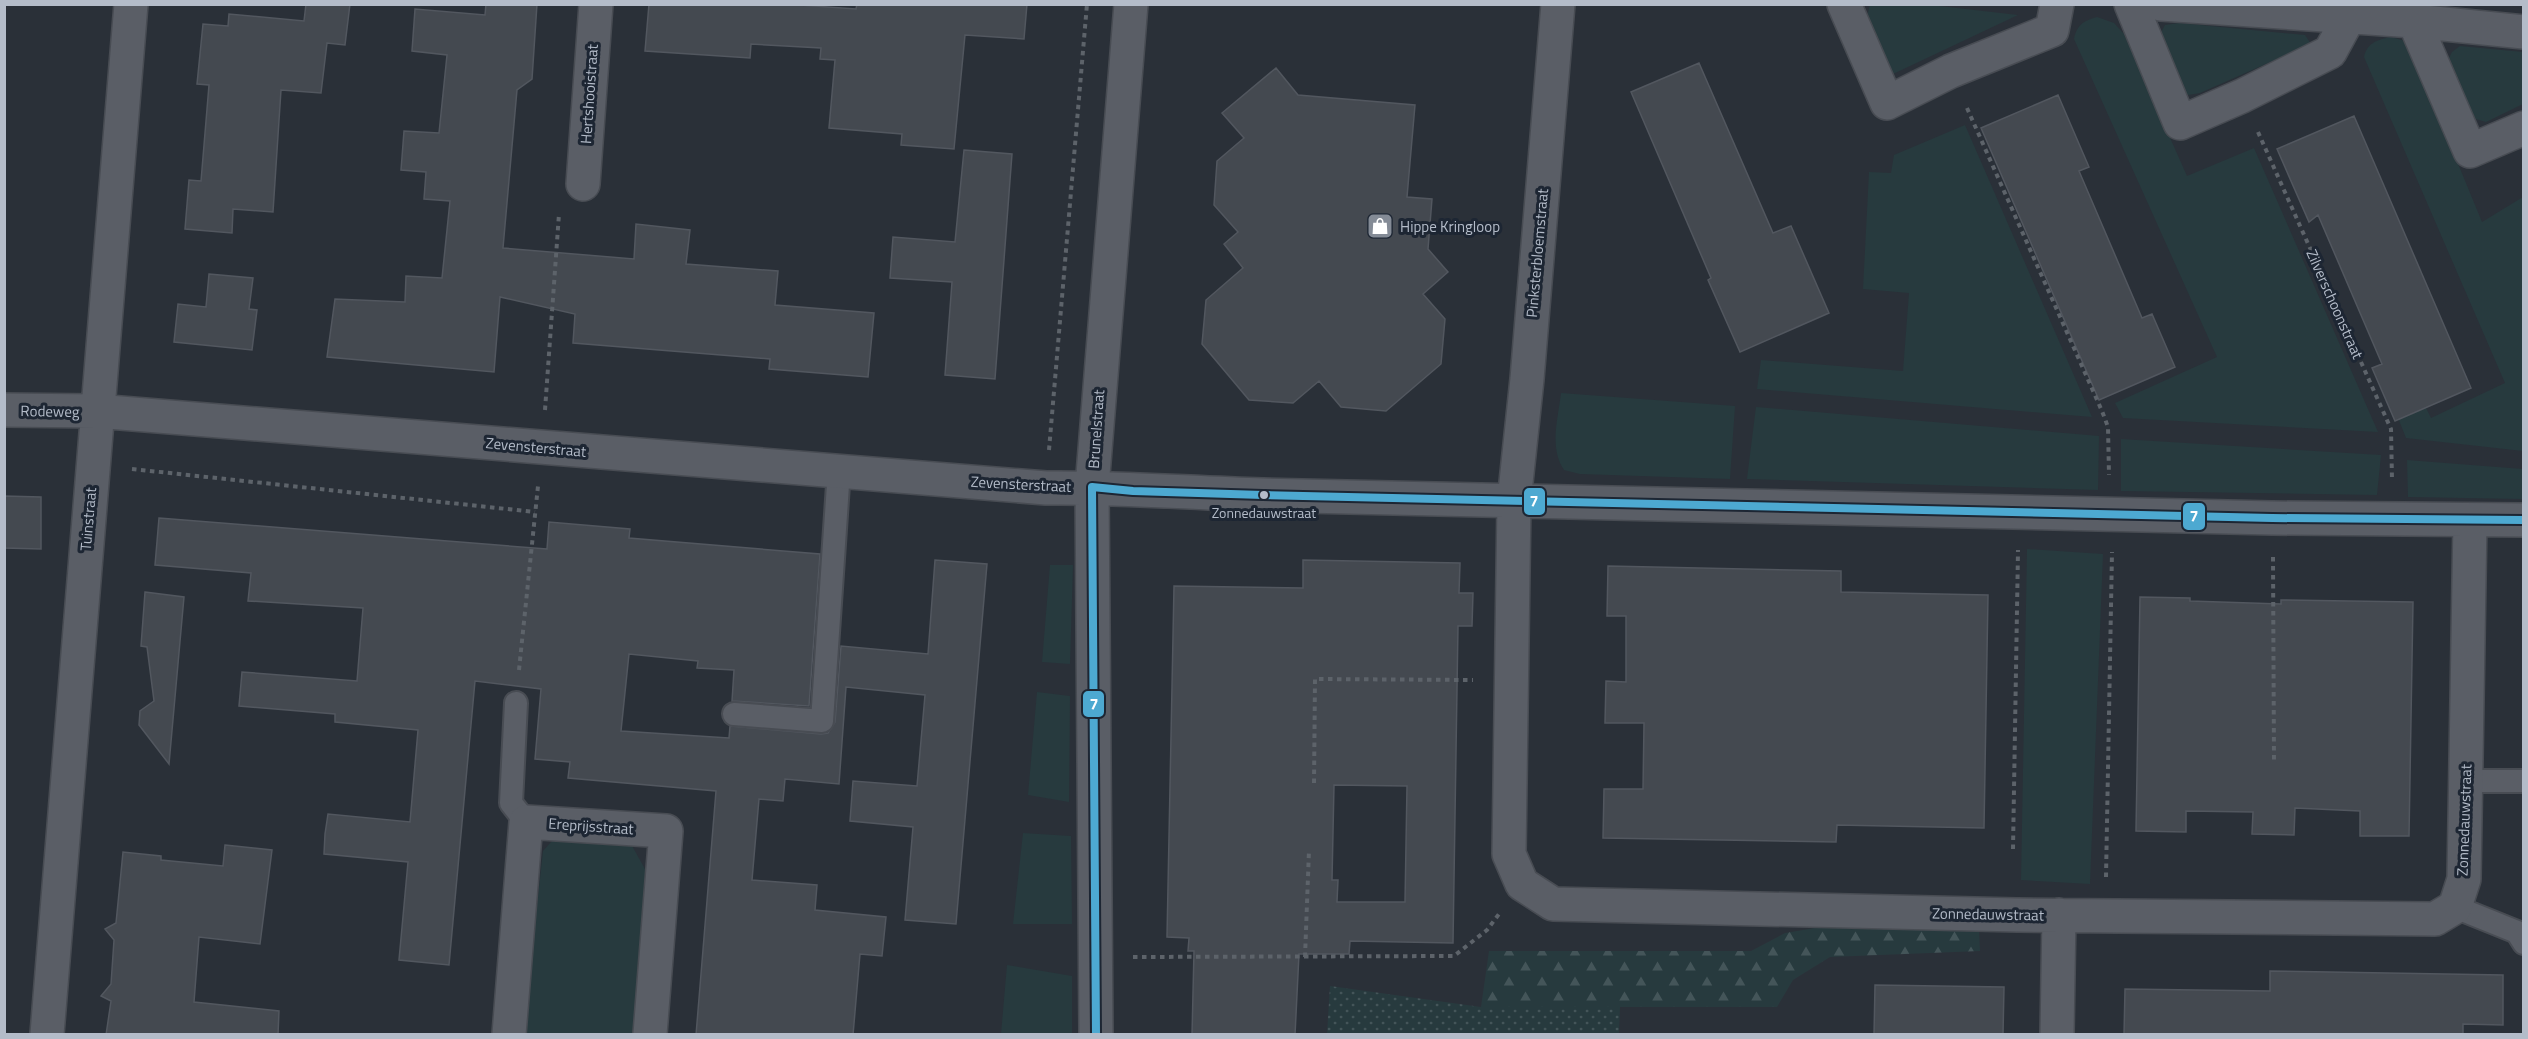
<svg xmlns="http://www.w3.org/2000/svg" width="2528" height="1039" font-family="'Titillium Web',sans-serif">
<defs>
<pattern id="forest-firs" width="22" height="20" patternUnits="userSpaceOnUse" patternTransform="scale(1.5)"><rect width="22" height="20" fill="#273a3e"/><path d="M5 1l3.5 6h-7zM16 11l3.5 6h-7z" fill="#445559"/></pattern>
<pattern id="park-dots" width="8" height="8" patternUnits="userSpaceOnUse" patternTransform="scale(1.5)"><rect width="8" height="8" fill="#273a3e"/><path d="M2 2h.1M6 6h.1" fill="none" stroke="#445559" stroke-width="1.8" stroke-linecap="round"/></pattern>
</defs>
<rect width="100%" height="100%" fill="#2a3038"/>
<path fill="#273a3e" d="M1870,4L1931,5L2018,15L1893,74L1888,70L1866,21Z
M2097,17L2114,23L2124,34L2187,176L2254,148L2378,432L2123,418L2115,403L2217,357L2074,39C2077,25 2083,21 2097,17Z
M2179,23L2305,35L2311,44L2200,93L2188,95L2175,90L2159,36L2165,25Z
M2390,37L2402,40L2410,47L2482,222L2523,197V451L2406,438L2391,400L2415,386L2431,418L2505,383L2364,57C2367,43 2377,40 2390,37Z
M2460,46L2523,52V104L2486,122L2469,117L2448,60L2452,52Z
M1965,125L2092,417L1757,389L1761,360L1903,371L1909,293L1863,289L1869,172L1891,173L1894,155Z
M1561,393L1735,406L1730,479L1580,474L1564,470C1549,448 1558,419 1561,393Z
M1756,407L2099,436L2098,490L1747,479Z
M2121,439L2381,455L2377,495L2121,491Z
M2407,460L2523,469V499L2408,497Z
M2027,549L2103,554L2090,884L2021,880Z
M1050,565H1073L1070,664L1042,662Z
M1037,692L1070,696L1069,802L1028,795Z
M1023,833L1071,836L1072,924H1013Z
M552,841L631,844L650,878L635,1034H523L543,851Z
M1007,965L1072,976V1034H1001Z"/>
<path fill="url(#forest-firs)" d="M1845,923L1979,930L1980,951L1830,957L1793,980L1777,1007H1481L1489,951H1751L1785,933Z"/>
<path fill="url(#park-dots)" d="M1330,986L1481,1007H1620L1619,1034H1327Z"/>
<path fill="#444950" stroke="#52575f" stroke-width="1.5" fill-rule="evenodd" d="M306,4H350L345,45L327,43L321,93L281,90L273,212L233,209L232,233L185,229L189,180L201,181L209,85L197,84L203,24L228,26L229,14L304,21Z
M486,4H537L532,79L517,90L503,248L634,259L636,224L690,230L686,264L778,271L775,305L874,313L868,377L769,369L770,359L573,343L575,314L500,297L494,372L327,357L335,299L405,302L406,276L442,278L450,201L424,199L426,172L401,170L404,131L439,133L447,55L412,51L415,9L485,15Z
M649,4H786L856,9L857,4H1027L1024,39L965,35L954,149L901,145L902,134L829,128L835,60L820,59L821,48L751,44L750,58L645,51Z
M1699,63L1773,233L1791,226L1829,313L1740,352L1708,280L1711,278L1631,92Z
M1276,68L1298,95L1415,105L1407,197L1432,199L1428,249L1448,272L1423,294L1445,319L1441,364L1386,411L1341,407L1319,381L1293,403L1249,400L1202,344L1206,300L1243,268L1224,244L1238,232L1214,205L1217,161L1244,138L1222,113Z
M2058,95L2089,167L2079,171L2142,318L2152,314L2175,367L2099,400L1981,128Z
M2354,116L2471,388L2395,421L2372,368L2382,364L2318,215L2309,222L2277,149Z
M964,150L1012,154L995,379L945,375L952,282L890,278L893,237L955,242Z
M209,274L253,278L249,309L257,310L252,350L174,342L178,304L206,307Z
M4,496L41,497V549L4,548Z
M159,518L547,549L549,522L630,529L629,538L820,554L809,706L732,701L734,670L697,668L698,661L629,654L621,731L729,738L730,726L821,734L828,733L835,722L841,646L928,654L935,560L987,564L956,924L905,920L913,827L850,821L853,781L917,786L925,695L846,687L839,784L785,779L783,801L759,799L752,880L817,885L815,910L886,917L882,956L860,954L853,1035H696L716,791L568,778L570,762L535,759L541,689L475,681L449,965L399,960L408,862L324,854L325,834L328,814L410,822L418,730L335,722V714L239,706L242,672L357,681L363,608L248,601L251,573L155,565Z
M1303,560L1460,563L1459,593H1473L1472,626H1458L1453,943L1350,941L1349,954H1299L1295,1035H1192L1194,951H1188L1189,938L1167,937L1174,586L1303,588ZM1334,785L1407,786L1405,902H1337L1338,880H1332Z
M1608,566L1841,571V592L1988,595L1984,828L1837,825L1836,842L1603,838L1604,789H1643L1644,723H1605L1606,681L1626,682V616H1607Z
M145,592L184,597L169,764L139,725L140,711L154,701L147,647L141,646Z
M2140,597L2190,598V601L2281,604V600L2413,602L2409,836H2360V811L2295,808L2294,835L2252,834L2253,812L2186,811V832L2136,831Z
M225,845L272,850L260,944L199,937L194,1002L279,1011L278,1035H106L111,1001L101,996L111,984L114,940L105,929L116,923L123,852L161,856V860L223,866Z
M2270,971L2503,975V1025L2463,1024V1035H2124L2125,989L2270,991Z
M1875,985L2004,987L2003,1035H1874Z"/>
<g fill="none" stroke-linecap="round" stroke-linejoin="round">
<g stroke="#484c53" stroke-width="26">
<path id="service" d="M516,703L511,803L526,822
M734,714L822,721L839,470
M2466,781H2524
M2455,907L2517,932L2524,943"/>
</g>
<g stroke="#484c53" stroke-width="36">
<path id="minor" d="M1558,4L1527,379L1514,501L1509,854L1522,884L1553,904L2017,915L2435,919L2455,907L2464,879L2470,520
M1844,4L1887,103L1951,71L2052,30L2057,4
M2131,4L2180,123L2242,96L2330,52L2349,17
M2161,4L2414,21L2524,32
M2414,21L2470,151L2524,128
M583,184L596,4
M4,410L96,411L1046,488C1117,487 1191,493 1263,495L2272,518L2524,520
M47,1034L131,4
M509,1034L526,822L666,831L650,1034
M1096,1034L1092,487L1131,4
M2057,1034L2059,915"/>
</g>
<path stroke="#5d636a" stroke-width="4" stroke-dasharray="4.5 4.5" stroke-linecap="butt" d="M1967,108L2102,411L2108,427L2109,475
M2258,132L2391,429L2392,480
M545,410L559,214
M1049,450L1087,4
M132,469L535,512
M2273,557L2274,764
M519,670L538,486
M1314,783L1315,679L1473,680
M2013,849L2018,550
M2106,877L2112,552
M1133,957L1454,956L1487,930L1499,914
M1305,957L1309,850"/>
<use href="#service" stroke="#5a5e66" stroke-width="22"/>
<use href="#minor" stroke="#5a5e66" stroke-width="33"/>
<g stroke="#1d2633" stroke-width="12">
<path id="bus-1" d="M1096,1034L1092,487L1133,491L1263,495L2272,518L2524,520"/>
</g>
<use href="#bus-1" stroke="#4da9d1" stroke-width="8"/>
</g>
<defs>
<g id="shop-square" transform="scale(1.35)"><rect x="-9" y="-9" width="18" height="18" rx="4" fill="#848b96" stroke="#1d2633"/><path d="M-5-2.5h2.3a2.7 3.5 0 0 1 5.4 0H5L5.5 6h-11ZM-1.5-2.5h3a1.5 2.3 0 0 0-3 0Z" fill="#fff"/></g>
</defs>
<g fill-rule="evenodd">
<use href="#shop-square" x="1380" y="226"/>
</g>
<circle fill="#b4bcc9" stroke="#1d2633" stroke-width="2" cx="1264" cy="495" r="5"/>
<g text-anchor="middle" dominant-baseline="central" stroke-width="6" stroke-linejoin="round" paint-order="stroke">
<g font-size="14" fill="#b4bcc9" stroke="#1d2633">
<text x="1264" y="512">Zonnedauwstraat</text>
</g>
<g font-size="15" fill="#b4bcc9" stroke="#1d2633">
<text transform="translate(589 94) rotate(-86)">Hertshooistraat</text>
<text transform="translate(1537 253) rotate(-85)">Pinksterbloemstraat</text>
<text transform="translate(2335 304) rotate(66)">Zilverschoonstraat</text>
<text transform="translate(50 411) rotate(1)">Rodeweg</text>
<text transform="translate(1096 429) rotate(-86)">Brunelstraat</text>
<text transform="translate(536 447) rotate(5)">Zevensterstraat</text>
<text transform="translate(1021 484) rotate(3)">Zevensterstraat</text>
<text transform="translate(88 519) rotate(-85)">Tuinstraat</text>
<text transform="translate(2464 820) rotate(-88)">Zonnedauwstraat</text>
<text transform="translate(591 826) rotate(4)">Ereprijsstraat</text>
<text transform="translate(1988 914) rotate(1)">Zonnedauwstraat</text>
</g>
<g font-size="15" fill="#b4bcc9" stroke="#1d2633" text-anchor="start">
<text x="1400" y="226">Hippe Kringloop</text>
</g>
</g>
<g stroke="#1d2633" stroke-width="2">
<rect x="1523" y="487" width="23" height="29" rx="6" fill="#4da9d1"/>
<rect x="2182" y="502" width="24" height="29" rx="6" fill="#4da9d1"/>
<rect x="1082" y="690" width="23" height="28" rx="6" fill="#4da9d1"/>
</g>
<g font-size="16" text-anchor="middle" font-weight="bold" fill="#fff">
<text x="1534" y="507">7</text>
<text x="2194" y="522">7</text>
<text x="1094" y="710">7</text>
</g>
<rect width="2528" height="1039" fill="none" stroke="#b4bcc9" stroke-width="12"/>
</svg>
